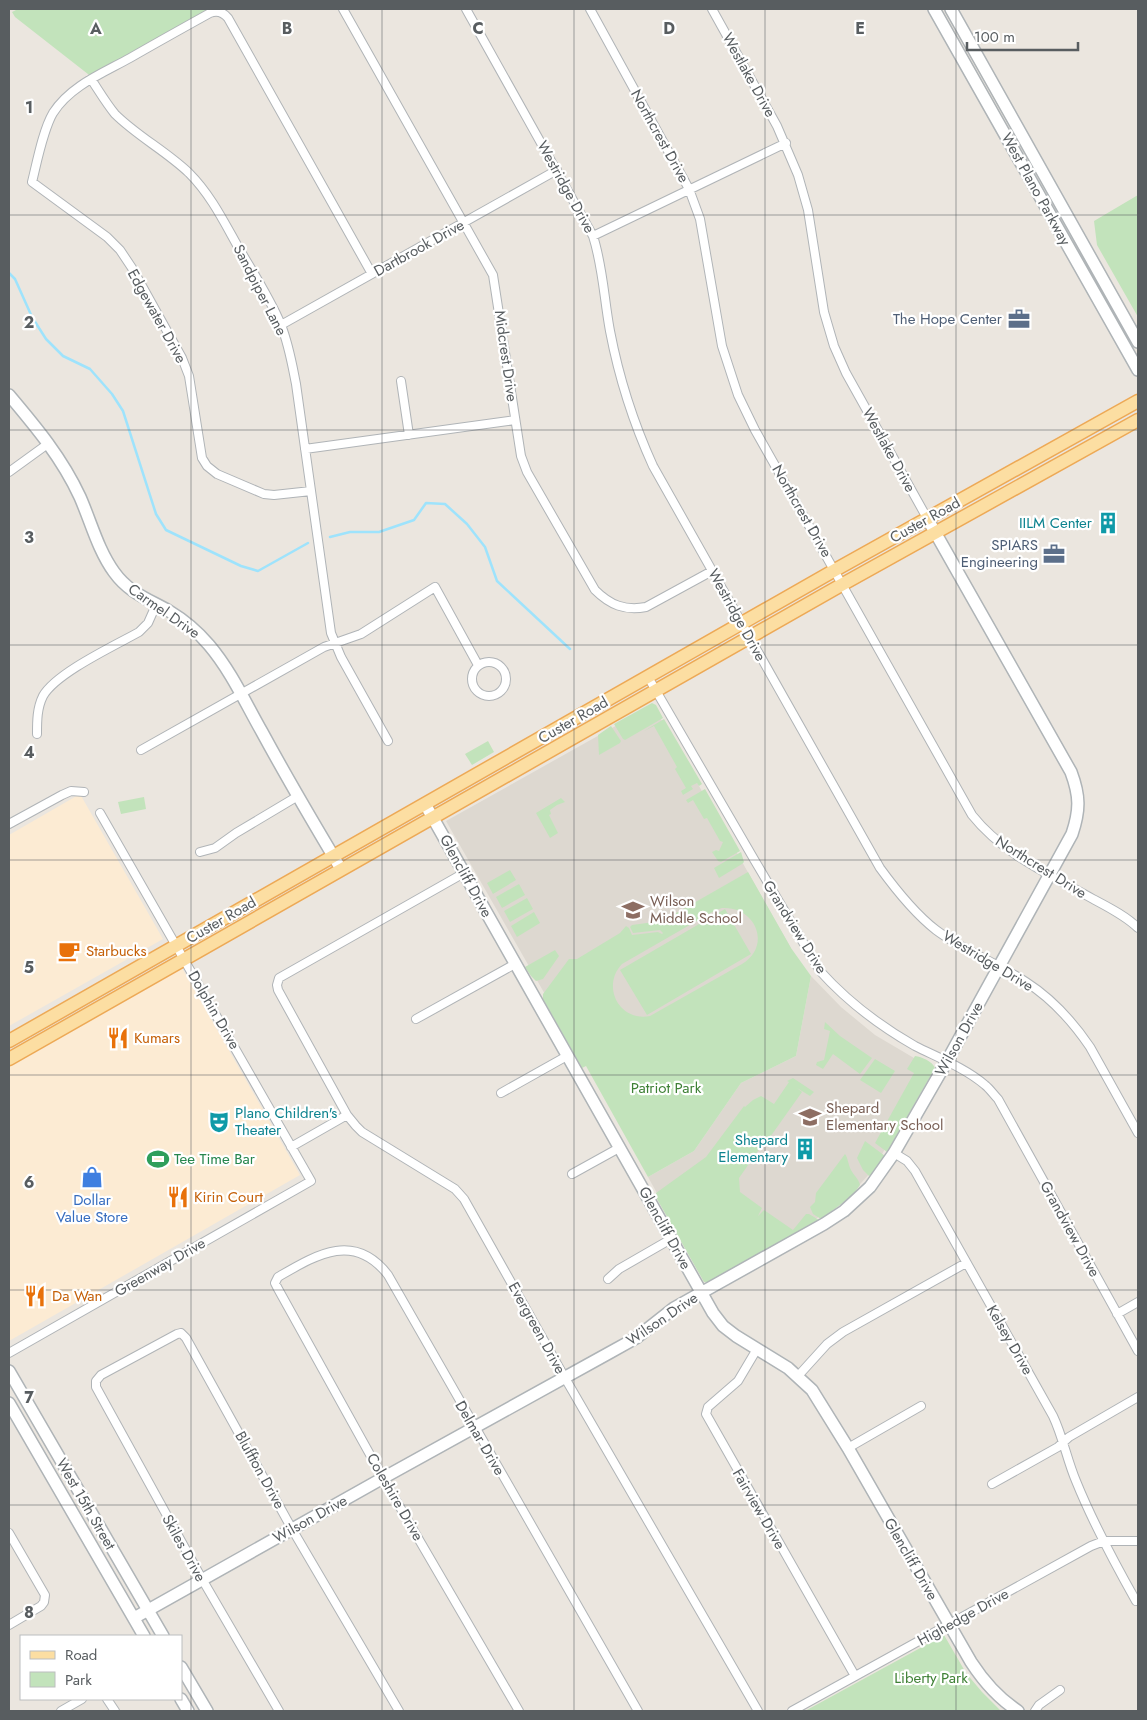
<svg xmlns="http://www.w3.org/2000/svg" width="1147" height="1720" font-family="Jost,sans-serif">
<rect width="100%" height="100%" fill="#ebe6df"/>
<path fill="#fcebd3" d="M80,794L163,939L9,1026V835Z
M182,968L300,1175L9,1341V1066Z"/>
<path fill="#ddd8d0" d="M653,705L791,948L586,1066L446,821Z
M811,976L841,1007L875,1035L931,1068L873,1170L850,1195L826,1213L706,1281L648,1177L694,1151L741,1083L796,1056Z"/>
<path fill="#c2e3bb" fill-rule="evenodd" d="M18,9H213L93,78L15,17L12,12Z
M1138,195V317L1097,245L1094,221Z
M652,703L656,705L663,718L625,740L623,739L614,724Z
M664,719L702,784L699,786L697,783L691,786L693,789L683,795L681,791L686,788L675,769L677,767L654,726L644,731Z
M611,726L621,741L620,743L599,755L598,735Z
M488,741L494,752L472,765L465,754Z
M705,789L740,851L721,862L718,861L712,852L716,850L719,851L723,842L720,841L707,818L704,819L693,800L688,803L686,800Z
M144,797L146,809L121,814L118,802Z
M561,798L565,802L557,805L550,810L551,814L549,815L558,833L550,838L536,813Z
M741,852L744,862L742,864L719,878L714,868Z
M510,870L516,880L493,894L487,883Z
M748,872L791,948L811,976L796,1056L741,1083L694,1151L648,1177L586,1066L582,1068L543,999V994L569,959H577L620,933L626,926L629,928L632,935L658,932L662,934L663,933L660,930L633,933L630,927L632,925L654,922L664,920ZM722,908C756,906 772,946 742,964L650,1016C619,1022 601,986 622,964L714,911Z
M519,884L525,895L502,908L496,897Z
M527,898L533,909L510,922L504,911Z
M725,909L751,954L647,1015L620,970Z
M534,912L540,923L517,937L511,926Z
M555,950L559,956L543,979L536,981L531,976L525,967Z
M825,1022L840,1036L872,1058L860,1074L833,1054L823,1069L816,1065L817,1062L824,1060L830,1031L824,1029Z
M915,1056C922,1057 932,1061 935,1068L887,1152L875,1143L914,1073L907,1069Z
M875,1059L895,1071L881,1093L860,1080Z
M793,1078L814,1092L810,1096L797,1088L802,1092L763,1147L756,1142L754,1144L760,1148L739,1178L740,1192L762,1208L758,1216L764,1210L793,1230L806,1214H809L819,1220L708,1282H704L657,1199L656,1193L706,1157L744,1106L745,1107L753,1100L761,1096L774,1104L789,1082L787,1081Z
M865,1141L885,1156L873,1173L869,1176L863,1170L857,1158Z
M845,1154C848,1158 848,1164 851,1170C854,1176 859,1179 860,1185L852,1196L821,1219L813,1214L810,1207L815,1202L816,1193Z
M944,1635L966,1673L982,1692L1001,1711H805Z"/>
<g fill="none" stroke-linecap="round" stroke-linejoin="round">
<path stroke="#9ee3fc" stroke-width="2.5" d="M9,273L15,279L32,317L46,339L63,356L90,369L112,394L123,411L156,514L166,530L241,566L258,571L308,543
M330,537L350,532H379L414,520L426,503L445,504L467,524L485,547L497,581L570,649"/>
<g stroke="#b0b4b7" stroke-width="10">
<path id="street" d="M343,9L493,275L521,456L527,472L595,590C610,605 625,611 646,607L712,571
M466,9L593,236C603,267 604,299 610,331C619,378 633,422 653,466L880,868C896,890 914,913 936,930C964,951 997,963 1026,982C1051,998 1073,1022 1090,1047L1138,1133
M590,9L689,189L700,219L722,346L738,395L755,430L972,815C1003,854 1050,875 1093,899C1108,907 1126,916 1138,928
M712,9L777,126L798,175L808,210L824,312L834,346L846,373L927,518
M91,79C99,91 106,103 115,114C137,136 166,151 189,173C210,194 223,220 237,245C252,271 270,298 281,325C289,345 292,364 296,384L331,633L341,657L388,741
M593,236L786,143
M281,325L557,170
M401,381L409,435
M305,449L515,420
M9,472L49,443
M311,491L274,495L264,494L217,474L207,466L202,458L189,376L182,358L132,268L120,250L107,237L32,182C37,162 43,130 53,113C70,86 103,73 130,58C156,43 183,28 210,13C217,10 223,12 228,18L372,274
M472 679a17 17 0 1 1 34 0a17 17 0 1 1-34 0Z
M648,677L755,861L820,971C847,1001 880,1026 915,1046C939,1058 965,1068 985,1085C990,1089 994,1095 998,1099L1138,1351
M37,734C37,721 37,708 43,696C56,673 114,646 139,632L148,623L156,605
M141,750L324,647L361,634L435,587L478,665
M9,824L62,795L71,791L84,792
M200,852L215,848L236,833L298,796
M464,873L279,978L277,985L278,990L347,1115L356,1126L362,1132L455,1189L464,1199L565,1378L758,1711
M416,1019L515,964
M501,1093L567,1056
M291,1147L347,1115
M894,1153L907,1161L915,1171L1053,1416C1063,1437 1067,1460 1076,1481C1093,1523 1114,1562 1136,1601
M572,1174L619,1148
M608,1279L619,1269L671,1239
M1117,1314L1138,1302
M757,1349L738,1381L708,1407L706,1414L855,1676
M9,1353L311,1181L100,813
M798,1376L827,1344L843,1332L966,1263
M848,1448L921,1406
M992,1484L1058,1447L1069,1437L1138,1397
M9,1533L45,1595L44,1602L41,1606L9,1625
M107,1699L115,1711
M61,1711L82,1699
M279,1711L202,1579L96,1387V1381L101,1375L177,1334L181,1333L186,1338L292,1529L399,1711
M519,1711L383,1478L277,1287L275,1283L278,1277C316,1255 354,1231 388,1275L638,1711
M792,1711L1091,1546L1104,1541H1138
M1035,1711L1039,1705L1060,1690"/>
</g>
<g stroke="#afb4b7" stroke-width="14">
<path id="secondary" d="M934,9L1138,370
M951,9L1138,342
M9,395C36,427 62,458 80,497C91,522 98,550 114,572C129,593 148,599 169,611C184,620 198,632 209,645C231,671 245,702 262,732C287,778 314,824 341,869
M425,804L713,1313L723,1326L736,1336L788,1368L812,1390L848,1448L971,1662C984,1682 998,1698 1018,1711
M9,1371L163,1636
M9,1403L144,1636
M134,1618L383,1478L609,1353L636,1338L674,1308L824,1224L844,1211L870,1187L894,1153L947,1061L1072,834C1080,810 1080,796 1071,772L927,518
M181,1667L207,1711
M181,1699L188,1711"/>
</g>
<g stroke="#eda956" stroke-width="15">
<path id="primary" d="M9,1041L835,570L1138,401
M9,1059L843,584L1138,420"/>
</g>
<use href="#street" stroke="#fff" stroke-width="8"/>
<use href="#secondary" stroke="#fff" stroke-width="11"/>
<use href="#primary" stroke="#fcdea2" stroke-width="12"/>
</g>
<path fill="none" stroke="#585d60" stroke-width="1" stroke-opacity="0.55" d="M191,9V1711M382,9V1711M574,9V1711M765,9V1711M956,9V1711M9,215H1138M9,430H1138M9,645H1138M9,860H1138M9,1075H1138M9,1290H1138M9,1505H1138"/>
<defs>
<g id="office-bare" transform="scale(1.725)"><path d="M-6-3h4V-5.5h4V-3h4V5H-6ZM-1-4.5V-3h2v-1.5ZM-6 0V1H6V0Z" fill="#5c6f8a" stroke="#fff" stroke-width="2.5" paint-order="stroke"/></g>
<g id="building-bare" transform="scale(1.725)"><path d="M-4-6H4V6H1V3H-1V6H-4ZM-2.5-4.3h1.7v1.8h-1.7ZM.8-4.3h1.7v1.8H.8ZM-2.5-1h1.7V.8h-1.7ZM.8-1h1.7V.8H.8Z" fill="#0f9aa8" stroke="#fff" stroke-width="2.5" paint-order="stroke"/></g>
<g id="school-bare" transform="scale(1.725)"><path d="M0-5L7-2L0 1L-7-2ZM-4 1L0 2.5L4 1V4Q0 6-4 4Z" fill="#8d6e63" stroke="#fff" stroke-width="2.5" paint-order="stroke"/></g>
<g id="cafe-bare" transform="scale(1.725)"><path d="M-5.5-4.5H6V0H3Q3 3.5 0 3.5H-2.5Q-5.5 3.5-5.5 0ZM3-3.2v2h1.7v-2ZM-6 4.5H4V6H-6Z" fill="#e8710a" stroke="#fff" stroke-width="2.5" paint-order="stroke"/></g>
<g id="restaurant-bare" transform="scale(1.725)"><path d="M-5-6h1v4h1v-4h1v4h1v-4h1v5L-1.5 .5V6h-2V.5L-5-1ZM5-6V6H3V1.5H1.5Q1.5-4 5-6Z" fill="#e8710a" stroke="#fff" stroke-width="2.5" paint-order="stroke"/></g>
<g id="theatre-bare" transform="scale(1.725)"><path d="M-5-5.5Q0-4 5-5.5V0Q5 5 0 6Q-5 5-5 0ZM-3.3-2.5H-1v1.5H-3.3ZM1-2.5H3.3v1.5H1ZM-2.8 1Q0 5.5 2.8 1Z" fill="#0f9aa8" stroke="#fff" stroke-width="2.5" paint-order="stroke"/></g>
<g id="stadium-bare" transform="scale(1.725)"><path d="M0-5a6.5 5 0 1 0 0 10a6.5 5 0 1 0 0-10ZM-3.5-1.8h7v3.6h-7Z" fill="#2e9e5b" stroke="#fff" stroke-width="2.5" paint-order="stroke"/></g>
<g id="shop-bare" transform="scale(1.725)"><path d="M-5-2.5h2.3a2.7 3.5 0 0 1 5.4 0H5L5.5 6h-11ZM-1.5-2.5h3a1.5 2.3 0 0 0-3 0Z" fill="#3f7fe0" stroke="#fff" stroke-width="2.5" paint-order="stroke"/></g>
</defs>
<g fill-rule="evenodd">
<use href="#office-bare" x="1019" y="319"/>
<use href="#building-bare" x="1108" y="523"/>
<use href="#office-bare" x="1054" y="554"/>
<use href="#school-bare" x="633" y="910"/>
<use href="#cafe-bare" x="69" y="951"/>
<use href="#restaurant-bare" x="118" y="1038"/>
<use href="#school-bare" x="810" y="1117"/>
<use href="#theatre-bare" x="219" y="1122"/>
<use href="#building-bare" x="805" y="1149"/>
<use href="#stadium-bare" x="158" y="1159"/>
<use href="#shop-bare" x="92" y="1177"/>
<use href="#restaurant-bare" x="178" y="1197"/>
<use href="#restaurant-bare" x="35" y="1296"/>
</g>
<g text-anchor="middle" dominant-baseline="central" stroke-width="4.5" stroke-linejoin="round" paint-order="stroke">
<g font-size="15" fill="#585d60" stroke="#fff">
<text transform="translate(749 75) rotate(61)">Westlake Drive</text>
<text transform="translate(660 136) rotate(61)">Northcrest Drive</text>
<text transform="translate(566 187) rotate(61)">Westridge Drive</text>
<text transform="translate(1036 189) rotate(61)">West Plano Parkway</text>
<text transform="translate(419 248) rotate(-29)">Dartbrook Drive</text>
<text transform="translate(260 290) rotate(63)">Sandpiper Lane</text>
<text transform="translate(157 316) rotate(61)">Edgewater Drive</text>
<text transform="translate(506 356) rotate(82)">Midcrest Drive</text>
<text transform="translate(889 450) rotate(61)">Westlake Drive</text>
<text transform="translate(802 511) rotate(60)">Northcrest Drive</text>
<text transform="translate(925 520) rotate(-29)">Custer Road</text>
<text transform="translate(164 611) rotate(35)">Carmel Drive</text>
<text transform="translate(737 615) rotate(61)">Westridge Drive</text>
<text transform="translate(573 720) rotate(-30)">Custer Road</text>
<text transform="translate(1041 867) rotate(32)">Northcrest Drive</text>
<text transform="translate(466 876) rotate(61)">Glencliff Drive</text>
<text transform="translate(221 920) rotate(-30)">Custer Road</text>
<text transform="translate(795 927) rotate(58)">Grandview Drive</text>
<text transform="translate(988 961) rotate(31)">Westridge Drive</text>
<text transform="translate(214 1010) rotate(60)">Dolphin Drive</text>
<text transform="translate(959 1039) rotate(-61)">Wilson Drive</text>
<text transform="translate(665 1228) rotate(61)">Glencliff Drive</text>
<text transform="translate(1070 1229) rotate(61)">Grandview Drive</text>
<text transform="translate(160 1267) rotate(-30)">Greenway Drive</text>
<text transform="translate(662 1319) rotate(-34)">Wilson Drive</text>
<text transform="translate(537 1328) rotate(61)">Evergreen Drive</text>
<text transform="translate(1010 1340) rotate(60)">Kelsey Drive</text>
<text transform="translate(480 1438) rotate(60)">Delmar Drive</text>
<text transform="translate(260 1470) rotate(61)">Bluffton Drive</text>
<text transform="translate(395 1497) rotate(60)">Coleshire Drive</text>
<text transform="translate(86 1504) rotate(60)">West 15th Street</text>
<text transform="translate(759 1509) rotate(60)">Fairview Drive</text>
<text transform="translate(310 1519) rotate(-29)">Wilson Drive</text>
<text transform="translate(184 1548) rotate(61)">Skiles Drive</text>
<text transform="translate(911 1559) rotate(60)">Glencliff Drive</text>
<text transform="translate(963 1617) rotate(-29)">Highedge Drive</text>
</g>
<g font-size="15" fill="#4e5e75" stroke="#fff" text-anchor="end">
<text x="1002" y="319">The Hope Center</text>
<text x="1038" y="545">SPIARS<tspan x="1038" dy="17">Engineering</tspan></text>
</g>
<g font-size="15" fill="#0d838f" stroke="#fff" text-anchor="end">
<text x="1092" y="523">IILM Center</text>
<text x="235" y="1113" text-anchor="start">Plano Children's<tspan x="235" dy="17">Theater</tspan></text>
<text x="788" y="1140">Shepard<tspan x="788" dy="17">Elementary</tspan></text>
</g>
<g font-size="15" fill="#785e54" stroke="#fff" text-anchor="start">
<text x="650" y="901">Wilson<tspan x="650" dy="17">Middle School</tspan></text>
<text x="826" y="1108">Shepard<tspan x="826" dy="17">Elementary School</tspan></text>
</g>
<g font-size="15" fill="#c56008" stroke="#fff" text-anchor="start">
<text x="86" y="951">Starbucks</text>
<text x="134" y="1038">Kumars</text>
<text x="194" y="1197">Kirin Court</text>
<text x="52" y="1296">Da Wan</text>
</g>
<g font-size="15" fill="#3f8136" stroke="#fff">
<text x="666" y="1088">Patriot Park</text>
<text x="931" y="1678">Liberty Park</text>
</g>
<g font-size="15" fill="#27864d" stroke="#fff" text-anchor="start">
<text x="174" y="1159">Tee Time Bar</text>
</g>
<g font-size="15" fill="#366cbe" stroke="#fff">
<text x="92" y="1200">Dollar<tspan x="92" dy="17">Value Store</tspan></text>
</g>
</g>
<g font-size="16" text-anchor="middle" font-weight="bold" fill="#585d60" stroke="#fff" stroke-width="4.5" stroke-linejoin="round" paint-order="stroke">
<text x="96" y="34">A</text>
<text x="287" y="34">B</text>
<text x="478" y="34">C</text>
<text x="669" y="34">D</text>
<text x="860" y="34">E</text>
<text x="29" y="113">1</text>
<text x="29" y="328">2</text>
<text x="29" y="543">3</text>
<text x="29" y="758">4</text>
<text x="29" y="973">5</text>
<text x="29" y="1188">6</text>
<text x="29" y="1403">7</text>
<text x="29" y="1618">8</text>
</g>
<rect width="1147" height="1720" fill="none" stroke="#585d60" stroke-width="20"/>
<rect x="20" y="1635" width="162" height="65" fill="#ffffff" stroke="#bcbebf"/>
<rect x="30" y="1651" width="25" height="8" fill="#fcdea2" stroke="#bcbebf"/>
<text x="65" y="1660" font-size="15" fill="#585d60">Road</text>
<rect x="30" y="1672" width="25" height="15" fill="#c2e3bb" stroke="#bcbebf"/>
<text x="65" y="1685" font-size="15" fill="#585d60">Park</text>
<path d="M967 42v8h111v-8" fill="none" stroke="#585d60" stroke-width="2.5"/>
<text x="974" y="42" font-size="15" fill="#585d60" stroke="#ffffff" stroke-width="4" paint-order="stroke">100 m</text>
</svg>
